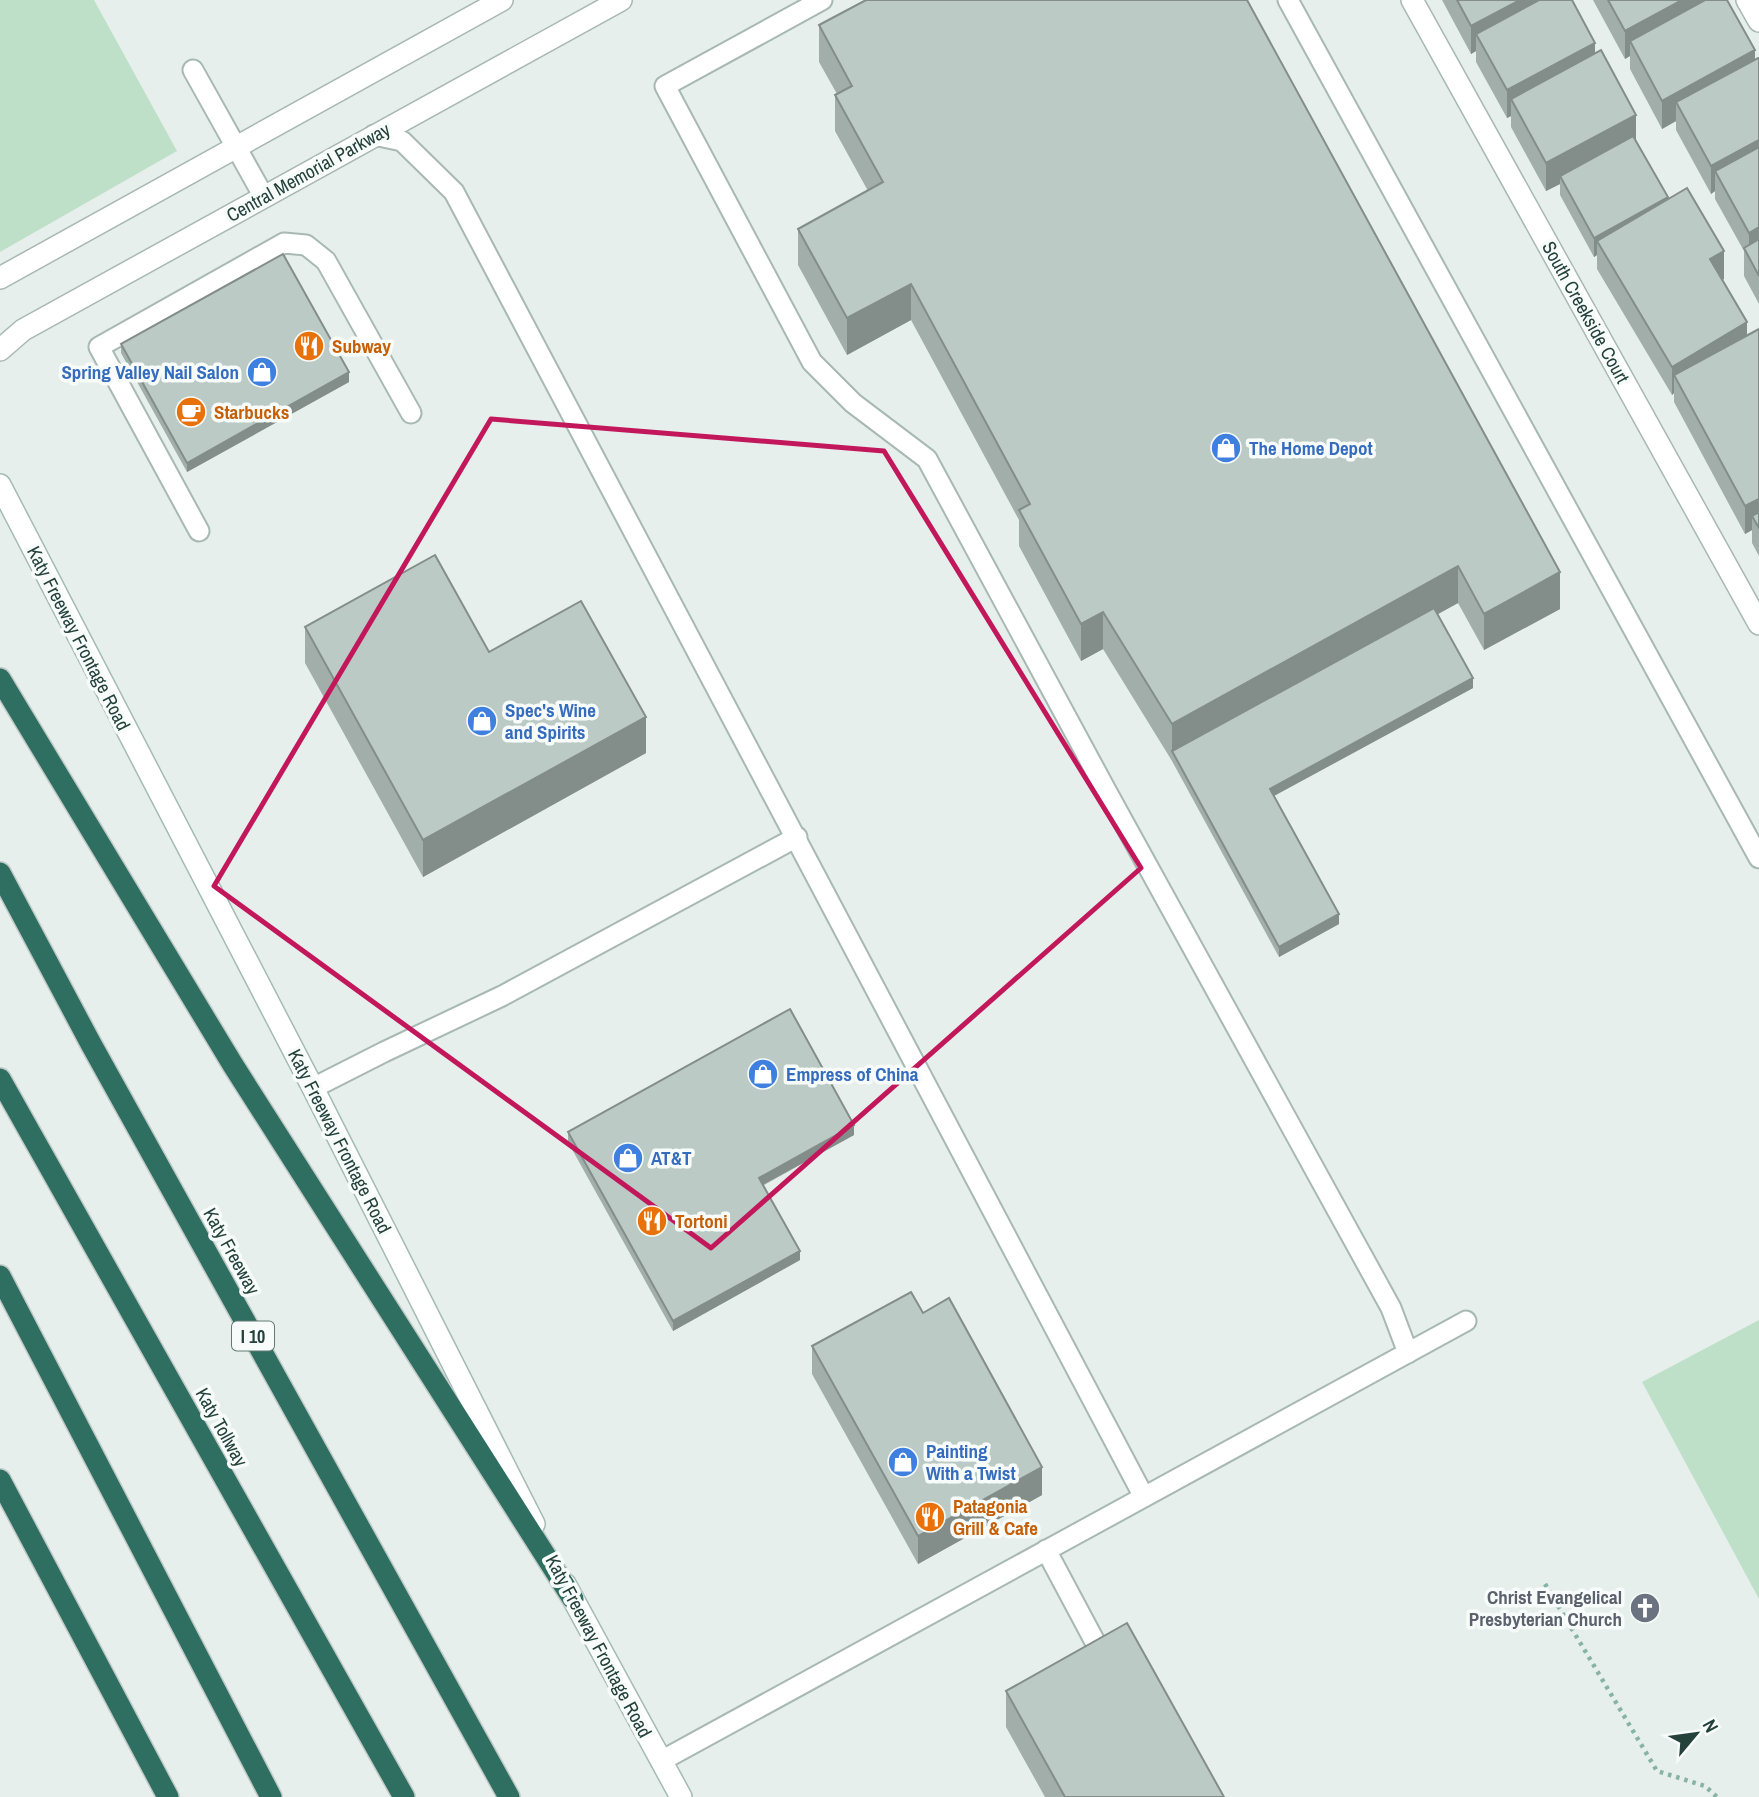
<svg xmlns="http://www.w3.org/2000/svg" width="1759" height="1797" font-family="'Archivo Narrow',sans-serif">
<rect width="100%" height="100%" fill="#e6efeb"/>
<path fill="#bfe0c8" d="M0,0H94L177,151L0,252Z
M1759,1320V1599L1642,1382Z"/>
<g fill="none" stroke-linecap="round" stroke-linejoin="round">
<g stroke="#a8b8b2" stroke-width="23">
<path id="service" d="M822,0L665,86L812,362L853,403L927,459L1108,794L1391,1308L1408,1353
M1288,0L1759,858
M193,70L264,197
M374,135L402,141L454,192L1144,1497
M199,531L99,347L284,243L306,245L326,261L411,413
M313,1088L384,1052L502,996L797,837
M1046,1550L1094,1640
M661,1761L1466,1321"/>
</g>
<g stroke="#a8b8b2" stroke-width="24">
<path id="minor" d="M1412,0L1759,624
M1747,0L1759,21
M0,278L502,0
M0,350L23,330L621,0"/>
</g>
<g stroke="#a4bbb3" stroke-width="24">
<path id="secondary" d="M0,485L313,1088L534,1524
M565,1584L681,1797"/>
</g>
<g stroke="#c2cac8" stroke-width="24">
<path id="motorway" d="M0,679L233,1065L573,1599
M0,873L91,1044L509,1797
M0,1079L404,1797
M0,1276L271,1797
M0,1480L168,1797"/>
</g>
<path stroke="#86b3a5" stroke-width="4.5" stroke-dasharray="3.5 5" stroke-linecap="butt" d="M1545,1584L1657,1771L1705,1786L1717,1797"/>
<use href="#service" stroke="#fff" stroke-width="19"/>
<use href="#minor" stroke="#fff" stroke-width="21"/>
<use href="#secondary" stroke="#fff" stroke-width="21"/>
<use href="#motorway" stroke="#2f6f62" stroke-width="21"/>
</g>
<path fill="#a1aea9" d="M1442,0H1572L1595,53L1636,140L1668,200L1724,279L1722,280L1747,335L1759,329V556L1752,543V530L1745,534L1674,402V393L1672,395L1597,269V255L1594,257L1560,195V184L1546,191L1511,127V116L1507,118L1476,62V51L1471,54Z
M1593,0H1727L1755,59L1759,60V304L1744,276V251L1715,199V191L1711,194L1676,130V121L1662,129L1630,69V56L1625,59Z
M819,25L1560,609L1484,650L1458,603L1438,614L1473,688L1274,796L1339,924L1279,957L1172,761L1103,649L1081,661L1019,546V520L911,320L847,355L798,265V229L868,191L835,131V95L837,94L819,62Z
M121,344L349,382L187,472L121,353Z
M305,627L489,652L646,753L423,877L305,663Z
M568,1132L854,1135L764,1185L800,1260L673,1331L568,1142Z
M923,1313L1042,1495L918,1564L812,1374V1346Z
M1006,1691L1224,1797H1045L1006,1727Z"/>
<path fill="#838d89" d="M1520,0H1561L1476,34V51L1471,54V26Z
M1682,0H1716L1630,41V56L1625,59V31Z
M1595,43V71L1511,99V116L1507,118V90Z
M1755,50V78L1676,102V121L1662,129V101Z
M1636,115V143L1560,176V184L1546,191V163Z
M1759,140V168L1715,171V191L1711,194V166Z
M1668,197V216L1597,241V255L1594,257V238Z
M1759,227V255L1749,258V233Z
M1724,251V279L1710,287V259Z
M911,284V320L847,355V318Z
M1747,322V350L1674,375V393L1672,395V367Z
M349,372V382L187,472V463Z
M1759,499V526L1752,516V530L1745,534V506Z
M1458,566V603L1176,758L1172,751V724Z
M1560,572V609L1484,650V614Z
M1103,612V649L1081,661V624Z
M1473,678V688L1270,798V789Z
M646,717V753L423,877V840Z
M1339,914V924L1279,957V947Z
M854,1125V1135L759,1187V1178Z
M800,1251V1260L673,1331V1321Z
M1042,1467V1495L918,1564V1536Z"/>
<path fill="#bbcac4" stroke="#838d89" stroke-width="2" d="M866,0H1247L1560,572L1484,614L1458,566L1172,724L1103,612L1081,624L1019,510L1030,504L911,284L847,318L798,229L883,182L835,95L852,86L819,25Z
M1457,0H1520L1471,26Z
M1539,0H1572L1595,43L1507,90L1476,34Z
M1608,0H1682L1625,31Z
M1705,0H1727L1755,50L1662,101L1630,41Z
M1601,50L1636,115L1546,163L1511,99Z
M1758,58L1759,60V140L1711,166L1676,102Z
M1633,136L1668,197L1594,238L1560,176Z
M1759,147V227L1749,233L1715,171Z
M1687,188L1724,251L1710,259L1747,322L1672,367L1597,241Z
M1759,239V276L1744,248Z
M283,254L349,372L187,463L121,344Z
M1759,329V499L1745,506L1674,375Z
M1759,512V528L1752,516Z
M435,555L489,652L581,601L646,717L423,840L305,627Z
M1434,608L1473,678L1270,789L1339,914L1279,947L1172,751Z
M790,1009L854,1125L759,1178L800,1251L673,1321L568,1132Z
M911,1292L923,1313L949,1298L1042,1467L918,1536L812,1346Z
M1127,1623L1224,1797H1065L1006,1691Z"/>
<path fill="none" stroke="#c2185b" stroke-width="5" stroke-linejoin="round" d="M491,419L884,451L1141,868L711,1248L214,886Z"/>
<defs>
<g id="restaurant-disc" transform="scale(1.575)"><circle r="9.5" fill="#e8710a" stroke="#f7fbf9"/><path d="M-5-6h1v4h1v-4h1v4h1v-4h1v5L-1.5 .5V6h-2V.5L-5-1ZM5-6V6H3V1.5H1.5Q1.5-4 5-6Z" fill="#fff"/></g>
<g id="shop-disc" transform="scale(1.575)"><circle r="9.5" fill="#3f7fe0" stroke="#f7fbf9"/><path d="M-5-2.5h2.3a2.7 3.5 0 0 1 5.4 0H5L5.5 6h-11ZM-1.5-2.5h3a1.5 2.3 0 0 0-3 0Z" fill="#fff"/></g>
<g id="cafe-disc" transform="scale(1.575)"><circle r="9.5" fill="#e8710a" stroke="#f7fbf9"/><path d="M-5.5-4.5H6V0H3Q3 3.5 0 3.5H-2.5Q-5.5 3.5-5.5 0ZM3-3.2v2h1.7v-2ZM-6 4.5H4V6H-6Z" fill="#fff"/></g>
<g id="church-disc" transform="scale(1.575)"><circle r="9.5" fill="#6b7280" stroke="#f7fbf9"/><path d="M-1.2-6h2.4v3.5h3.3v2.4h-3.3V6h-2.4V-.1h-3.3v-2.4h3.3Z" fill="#fff"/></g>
</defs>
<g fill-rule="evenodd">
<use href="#restaurant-disc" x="309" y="346"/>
<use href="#shop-disc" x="262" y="372"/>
<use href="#cafe-disc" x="191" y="412"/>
<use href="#shop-disc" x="1226" y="448"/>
<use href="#shop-disc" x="482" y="721"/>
<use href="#shop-disc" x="763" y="1074"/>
<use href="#shop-disc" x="628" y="1158"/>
<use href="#restaurant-disc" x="652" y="1221"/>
<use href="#shop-disc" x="903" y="1462"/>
<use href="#restaurant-disc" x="930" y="1517"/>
<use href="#church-disc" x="1645" y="1608"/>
</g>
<g text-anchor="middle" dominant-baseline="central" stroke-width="7" stroke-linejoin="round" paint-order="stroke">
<rect fill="#f7fbf9" stroke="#637a73" stroke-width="2" x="232" y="1321.5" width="42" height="29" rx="5"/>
<g font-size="18" font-weight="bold" fill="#24423a">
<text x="253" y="1336">I 10</text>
</g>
<g font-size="19" fill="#24423a" stroke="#f7fbf9">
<text transform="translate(308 172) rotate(-29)">Central Memorial Parkway</text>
<text transform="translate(1586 312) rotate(61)">South Creekside Court</text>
<text transform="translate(79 638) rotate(63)">Katy Freeway Frontage Road</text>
<text transform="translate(340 1141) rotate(63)">Katy Freeway Frontage Road</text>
<text transform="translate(232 1251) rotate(61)">Katy Freeway</text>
<text transform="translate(222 1427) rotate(61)">Katy Tollway</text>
<text transform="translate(599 1646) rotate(62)">Katy Freeway Frontage Road</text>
</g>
<g font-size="19" font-weight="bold" fill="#c56008" stroke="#f7fbf9" text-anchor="start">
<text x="332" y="346">Subway</text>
<text x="214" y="412">Starbucks</text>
<text x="675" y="1221">Tortoni</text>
<text x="953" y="1506">Patagonia<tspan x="953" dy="22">Grill &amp; Cafe</tspan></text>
</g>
<g font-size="19" font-weight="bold" fill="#366cbe" stroke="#f7fbf9" text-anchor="start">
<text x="239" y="372" text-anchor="end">Spring Valley Nail Salon</text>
<text x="1249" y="448">The Home Depot</text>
<text x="505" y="710">Spec's Wine<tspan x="505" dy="22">and Spirits</tspan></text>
<text x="786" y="1074">Empress of China</text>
<text x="651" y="1158">AT&amp;T</text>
<text x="926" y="1451">Painting<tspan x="926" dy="22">With a Twist</tspan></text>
</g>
<g font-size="19" font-weight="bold" fill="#5b616d" stroke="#f7fbf9" text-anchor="end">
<text x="1622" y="1597">Christ Evangelical<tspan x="1622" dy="22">Presbyterian Church</tspan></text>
</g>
</g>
<g transform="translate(1696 1734) rotate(61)" stroke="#f7fbf9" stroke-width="5" paint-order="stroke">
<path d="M0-5L12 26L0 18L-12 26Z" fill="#24423a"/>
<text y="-10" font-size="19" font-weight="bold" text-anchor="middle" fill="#24423a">N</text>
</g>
</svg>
